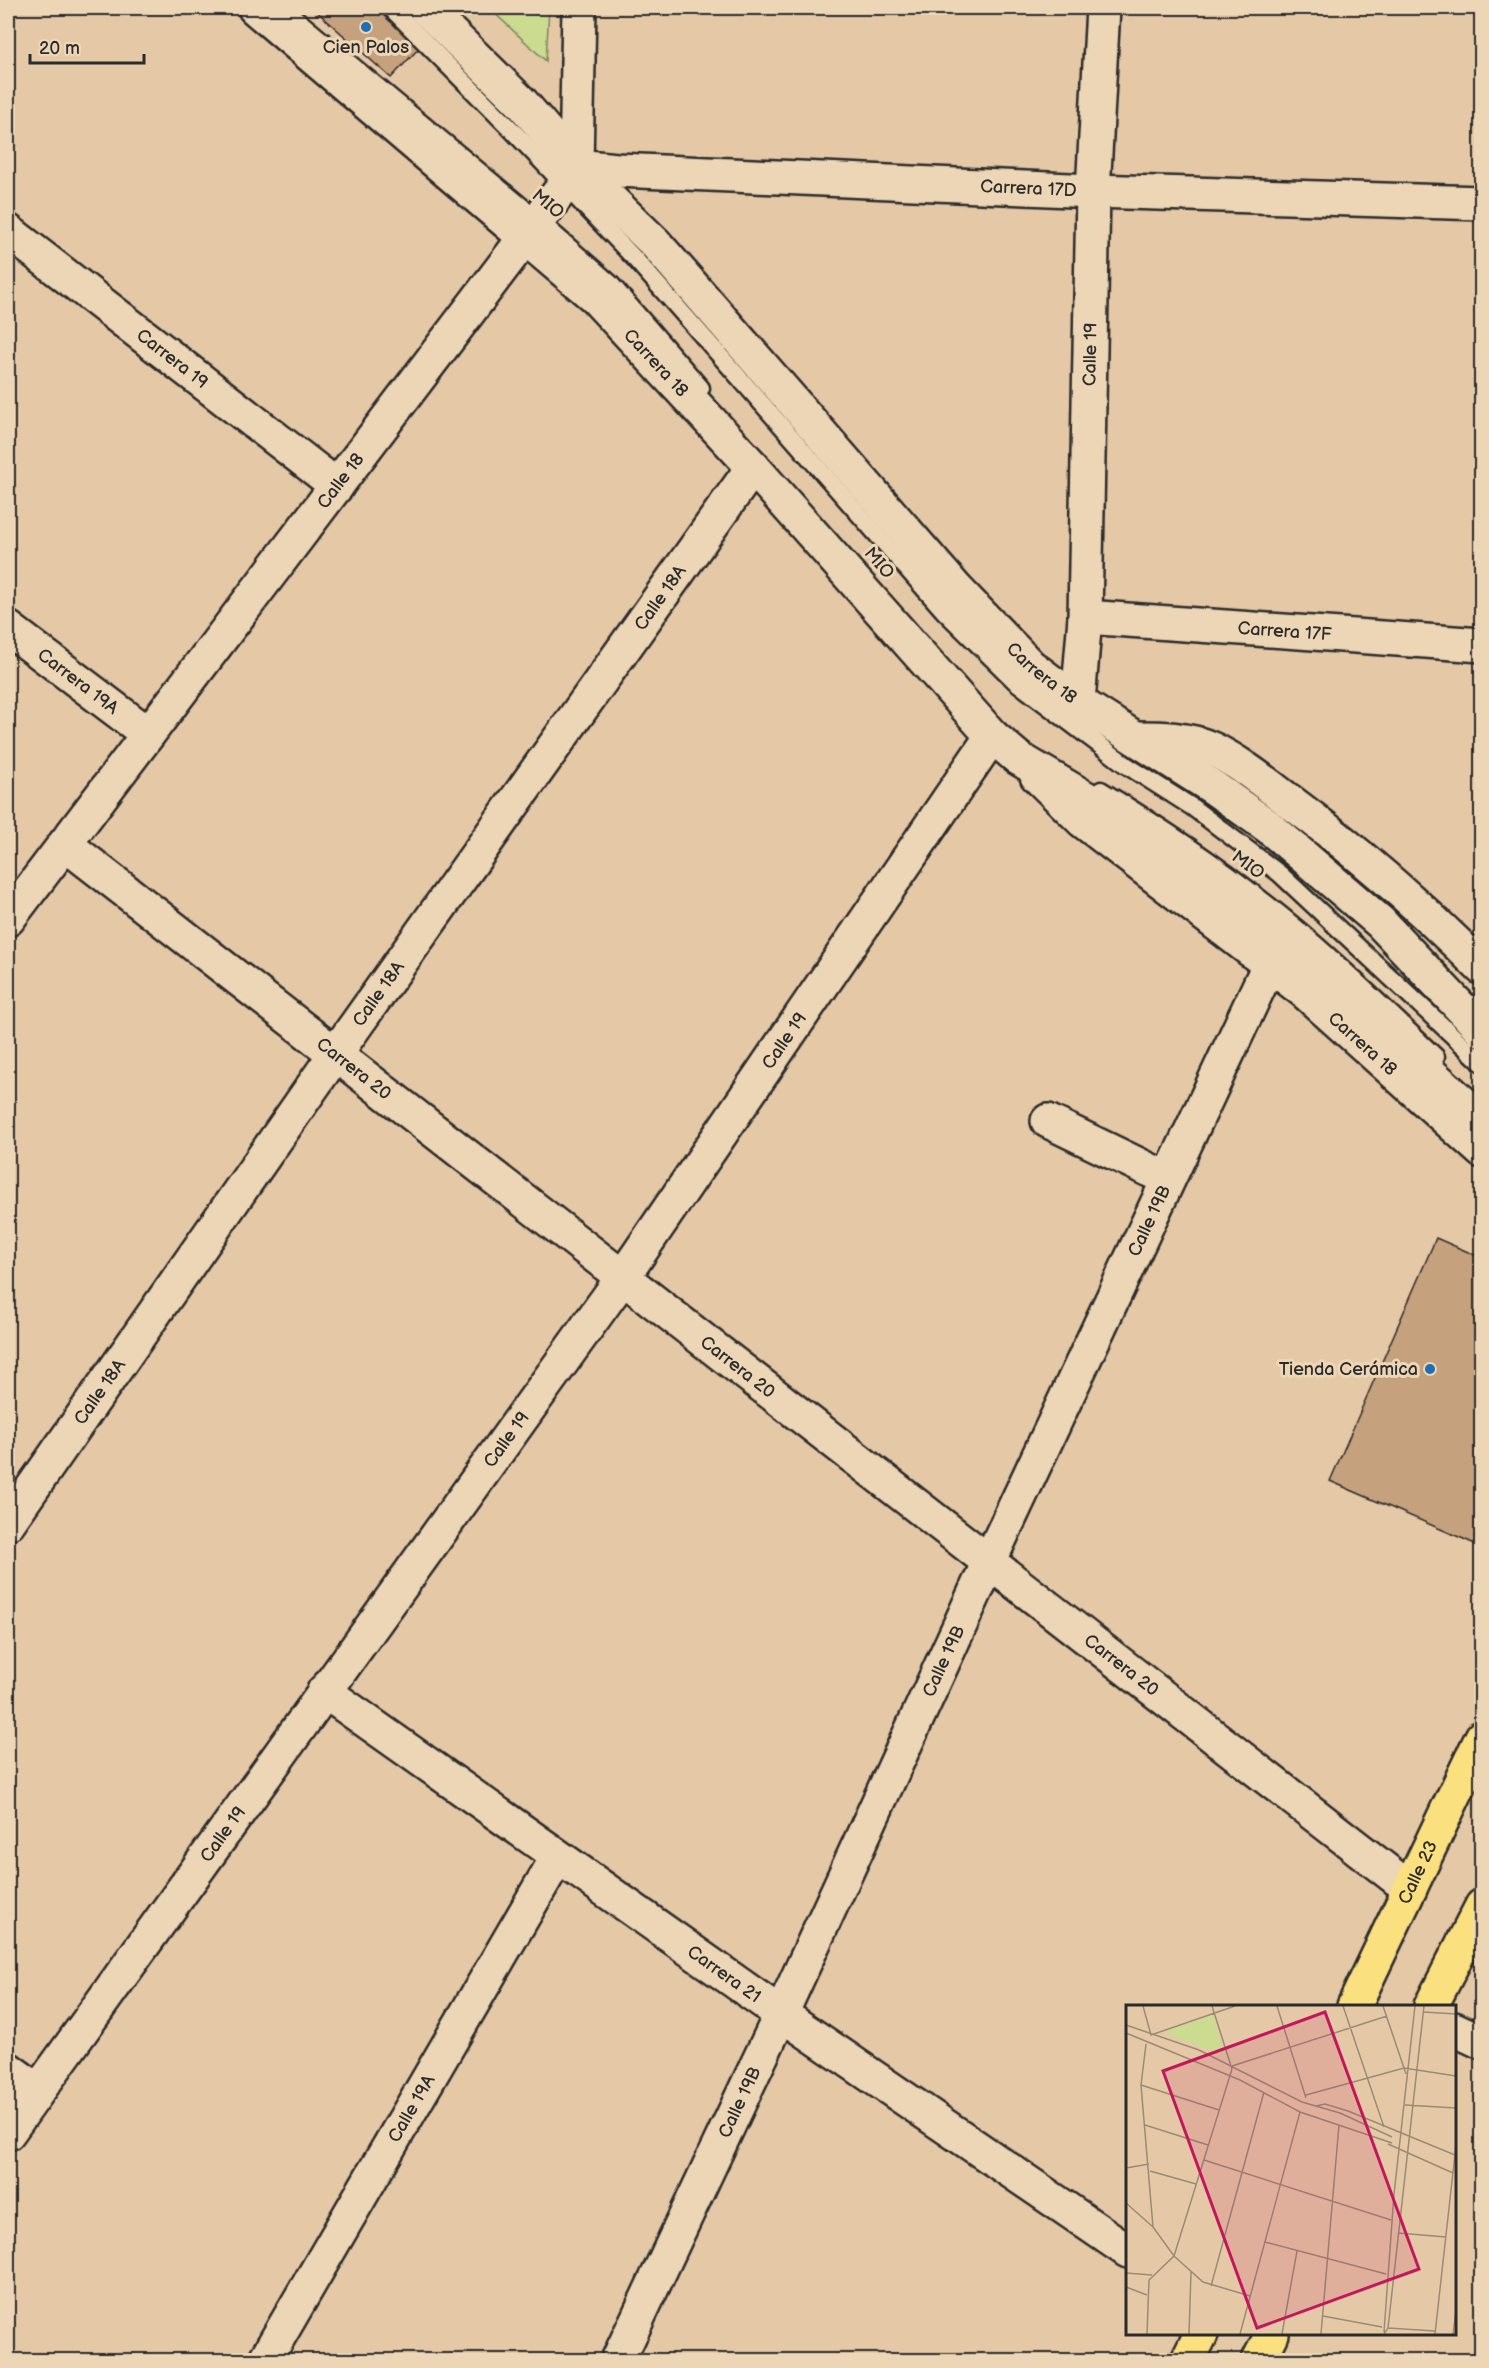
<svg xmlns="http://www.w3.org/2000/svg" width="1489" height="2368" font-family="'Balsamiq Sans',sans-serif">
<rect width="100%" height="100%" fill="#e5c9a7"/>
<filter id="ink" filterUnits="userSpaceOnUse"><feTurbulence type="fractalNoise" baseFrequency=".0167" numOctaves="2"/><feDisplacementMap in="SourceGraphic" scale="12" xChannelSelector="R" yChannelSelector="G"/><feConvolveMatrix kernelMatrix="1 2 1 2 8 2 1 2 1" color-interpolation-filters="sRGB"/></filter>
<g filter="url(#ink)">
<path fill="#cbdb8f" stroke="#7b835d" stroke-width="1.5" d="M489,8H549L546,61Z"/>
<path fill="#c6a17e" stroke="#2b2b2b" stroke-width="1.5" d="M313,8H375L420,47L391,78Z
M1436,1238L1482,1258V1547L1330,1481Z"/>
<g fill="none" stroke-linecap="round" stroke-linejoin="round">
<g stroke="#2b2b2b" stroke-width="21">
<path id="service" d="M283,8L538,220L610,283L701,388
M391,8L510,128L636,260L944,611L1015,681L1126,765L1192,807L1280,874L1482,1063
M1101,790C1159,825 1214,862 1267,904C1327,951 1381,1005 1436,1057"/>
</g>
<g stroke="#2b2b2b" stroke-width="38">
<g id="minor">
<path id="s1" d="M576,166L617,170L1093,191L1482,203"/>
<path id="s2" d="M8,231L337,486"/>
<path id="s3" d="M1085,617L1482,645"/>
<path id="s4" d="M8,628L148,734"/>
<path id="s5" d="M1078,702L1085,617L1093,191L1103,8"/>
<path id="s6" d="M65,844L1410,1889"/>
<path id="s7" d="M8,919L564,186L576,166L579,8"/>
<path d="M1048,1121L1168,1179"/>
<path id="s8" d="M8,1523L336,1053L753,467"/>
<path id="s9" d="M324,1691L781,2014L1128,2251"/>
<path d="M1454,2029L1482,2042"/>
<path d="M8,2069L37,2090"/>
<path id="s10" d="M265,2360L557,1858"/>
<path id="s11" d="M618,2360L781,2014L989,1562L1270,963"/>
</g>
</g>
<g stroke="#2b2b2b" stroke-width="38">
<g id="tertiary">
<path d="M1136,738C1161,738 1188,738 1212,749C1239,762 1264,782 1288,800C1357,851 1421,907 1482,968"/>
<path id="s12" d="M1037,776L1083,821L1305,992L1482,1151"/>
<path id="s13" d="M8,2133L623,1277L992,736"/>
</g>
</g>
<g stroke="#2b2b2b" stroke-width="38">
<g id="secondary">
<path id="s14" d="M255,8L595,297L753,467L992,736L1018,758L1094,803L1209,882L1310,965L1482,1120"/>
<path id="s15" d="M425,8L522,103L576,166L655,243L957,590L1030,666L1078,702L1214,788L1269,827L1380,922L1482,1030"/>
</g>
</g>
<g stroke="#2b2b2b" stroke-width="38">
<g id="primary">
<path id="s16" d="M1354,2006L1482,1737"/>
<path d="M1431,2006L1482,1906"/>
<path d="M1188,2360L1201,2334"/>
<path d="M1259,2360L1272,2334"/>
</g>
</g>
<use href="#service" stroke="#ecd6b5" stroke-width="16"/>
<use href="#minor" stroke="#ecd6b5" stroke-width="33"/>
<use href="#tertiary" stroke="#ecd6b5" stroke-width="33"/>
<use href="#secondary" stroke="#ecd6b5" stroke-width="33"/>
<use href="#primary" stroke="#fbe080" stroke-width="33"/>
</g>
</g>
<g fill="#1f6fb2" stroke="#ecd6b5" stroke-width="2">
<circle cx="366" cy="27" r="6"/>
<circle cx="1430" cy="1369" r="6"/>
</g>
<g text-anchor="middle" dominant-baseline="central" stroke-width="6" stroke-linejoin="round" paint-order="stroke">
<g font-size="18" fill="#2b2b2b" stroke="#ecd6b5">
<text x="366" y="47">Cien Palos</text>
<text x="1418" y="1369" text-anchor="end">Tienda Cerámica</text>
</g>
<g font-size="18" fill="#2b2b2b" stroke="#ecd6b5">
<text stroke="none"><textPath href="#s1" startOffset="453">Carrera 17D</textPath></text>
<text transform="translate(548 204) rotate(40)">MIO</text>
<text stroke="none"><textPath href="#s5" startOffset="348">Calle 19</textPath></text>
<text stroke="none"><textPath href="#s2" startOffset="208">Carrera 19</textPath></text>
<text stroke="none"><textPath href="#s14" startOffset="536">Carrera 18</textPath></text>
<text stroke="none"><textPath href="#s7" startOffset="550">Calle 18</textPath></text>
<text transform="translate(879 563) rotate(49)">MIO</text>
<text stroke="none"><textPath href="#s8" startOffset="1132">Calle 18A</textPath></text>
<text stroke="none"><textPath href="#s3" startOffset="200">Carrera 17F</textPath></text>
<text stroke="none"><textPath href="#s15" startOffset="908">Carrera 18</textPath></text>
<text stroke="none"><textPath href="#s4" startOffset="88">Carrera 19A</textPath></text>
<text transform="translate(1248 865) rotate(37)">MIO</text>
<text stroke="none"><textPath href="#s8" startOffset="646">Calle 18A</textPath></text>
<text stroke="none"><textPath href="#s13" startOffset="1340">Calle 19</textPath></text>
<text stroke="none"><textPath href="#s12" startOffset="422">Carrera 18</textPath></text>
<text stroke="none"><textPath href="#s6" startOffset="366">Carrera 20</textPath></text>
<text stroke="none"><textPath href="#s11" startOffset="1257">Calle 19B</textPath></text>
<text stroke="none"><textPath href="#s6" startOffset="852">Carrera 20</textPath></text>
<text stroke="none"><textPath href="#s8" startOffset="160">Calle 18A</textPath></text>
<text stroke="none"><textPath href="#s13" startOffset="854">Calle 19</textPath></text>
<text stroke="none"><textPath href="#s11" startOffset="771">Calle 19B</textPath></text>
<text stroke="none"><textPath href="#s6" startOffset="1338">Carrera 20</textPath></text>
<text stroke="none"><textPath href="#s13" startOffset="368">Calle 19</textPath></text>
<text stroke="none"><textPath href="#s16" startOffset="148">Calle 23</textPath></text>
<text stroke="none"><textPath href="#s9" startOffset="490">Carrera 21</textPath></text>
<text stroke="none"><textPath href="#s11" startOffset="285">Calle 19B</textPath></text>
<text stroke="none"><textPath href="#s10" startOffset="291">Calle 19A</textPath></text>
</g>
</g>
<g transform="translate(1126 2005)">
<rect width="330" height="330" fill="#e5c9a7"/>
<path d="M87,10L99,51L42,29L41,26Z" fill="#cbdb8f"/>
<path fill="none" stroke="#9b8a75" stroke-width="1.5" d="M17,1L25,30L109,1M151,1L180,93M217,1L258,122M257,1L280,69M298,7L330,9M0,20L73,45L176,97L214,108L266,132M0,28L114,75L174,107L266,138M20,39L15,80L27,222M106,61L261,11M15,80L93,105M180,90L278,63L330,71M279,100L330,103M190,101L199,99L222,106L329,150M19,120L82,140M262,139L327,168M78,155L265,215M0,163L23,159M24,166L70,179M0,198L27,222L48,251L77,277L124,291M272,228L320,232M139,237L260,269M0,268L26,270M85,281L138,87M0,282L21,290M197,311L256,322M262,323L309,326M258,327L268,189L289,1M21,329L23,275L48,251L106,64L86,1M63,329L65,267M114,329L174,107M156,329L171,246M195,329L213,120M258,329L262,323L298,1M309,329L330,140M327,329L330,305"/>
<path fill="#c2185b" fill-opacity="0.15" stroke="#c2185b" stroke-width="3" d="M199,7L293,264L131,323L37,66Z"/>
<rect width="330" height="330" fill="none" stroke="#2b2b2b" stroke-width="3"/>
</g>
<rect width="1489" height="2368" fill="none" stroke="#ecd6b5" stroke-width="30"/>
<rect x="15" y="15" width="1459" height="2338" fill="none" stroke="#2b2b2b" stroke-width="2" filter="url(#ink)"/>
<path d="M30 54v9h114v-9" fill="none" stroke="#2b2b2b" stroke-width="3"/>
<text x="39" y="54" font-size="18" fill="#2b2b2b" stroke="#ecd6b5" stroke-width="4.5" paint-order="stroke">20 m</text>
</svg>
